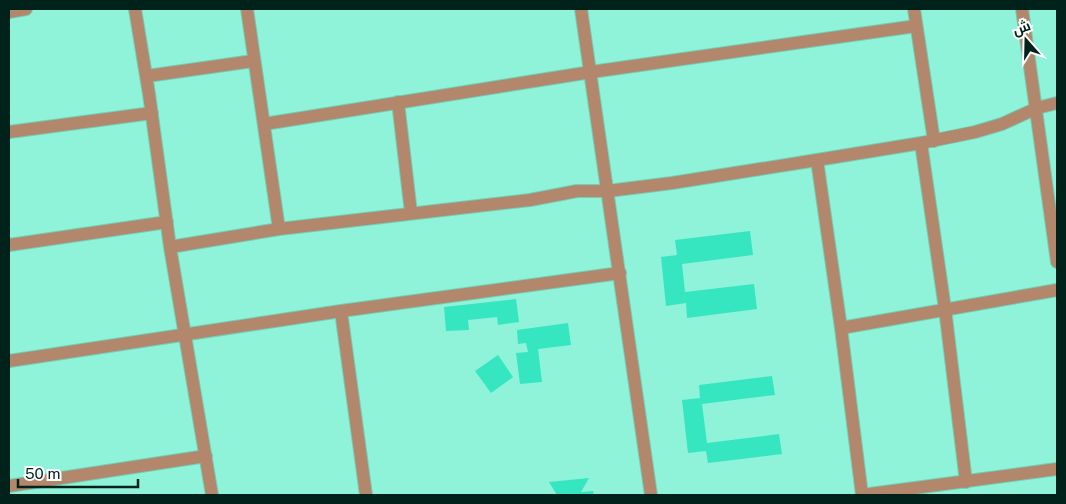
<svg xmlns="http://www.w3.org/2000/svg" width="1066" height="504" font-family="'Public Sans',Cairo,sans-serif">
<rect width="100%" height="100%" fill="#8ef3d8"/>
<path fill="#35e6c1" d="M750,231L753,255L682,264L685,292L754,284L757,309L687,318L686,303L666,306L661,257L677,255L675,240Z
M516,299L519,322L498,325L497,317L468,320L469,330L446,331L444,307Z
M568,323L571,345L538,349L542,382L520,384L516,353L528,352L526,343L518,344L517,330Z
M498,355L513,377L491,393L475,371Z
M772,376L775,395L702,404L707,443L779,434L782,454L708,463L706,451L688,453L682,400L700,398L699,385Z
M589,478L581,492L593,491L594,495H557L549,482Z"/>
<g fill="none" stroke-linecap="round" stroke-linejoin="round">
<g stroke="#75cdb6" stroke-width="14">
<path id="minor" d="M135,9L149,94L170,247L212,495
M247,9L279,229
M914,9L934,141
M1022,9L1057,262
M9,12L26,9
M147,76L253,61
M398,102L411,213
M264,124L591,72L916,26
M9,132L152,113
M921,143L945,309L966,482
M817,160L841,328L862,495
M9,245L167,222
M170,247L279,229L530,200L577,191H608L672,183L817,160L921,143L975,132L1002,124L1037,108L1057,103
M341,311L366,495
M841,328L1057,290
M9,361L341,311L620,273
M9,486L206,456
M862,495L1057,469"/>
</g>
<g stroke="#75cdb6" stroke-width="14">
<path id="tertiary" d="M581,9L651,495"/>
</g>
<use href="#minor" stroke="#b2876b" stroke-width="12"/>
<use href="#tertiary" stroke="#b2876b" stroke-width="12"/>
</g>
<rect width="1066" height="504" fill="none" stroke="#01221b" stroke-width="20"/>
<g transform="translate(1026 40) rotate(340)" stroke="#fefefe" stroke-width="4" paint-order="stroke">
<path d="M0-4L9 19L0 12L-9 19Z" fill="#01221b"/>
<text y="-8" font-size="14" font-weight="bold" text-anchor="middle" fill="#01221b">ش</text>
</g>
<path d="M18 479v8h120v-8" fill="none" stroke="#01221b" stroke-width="2.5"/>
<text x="25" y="479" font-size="15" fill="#01221b" stroke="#fefefe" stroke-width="4" paint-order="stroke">50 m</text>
</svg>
